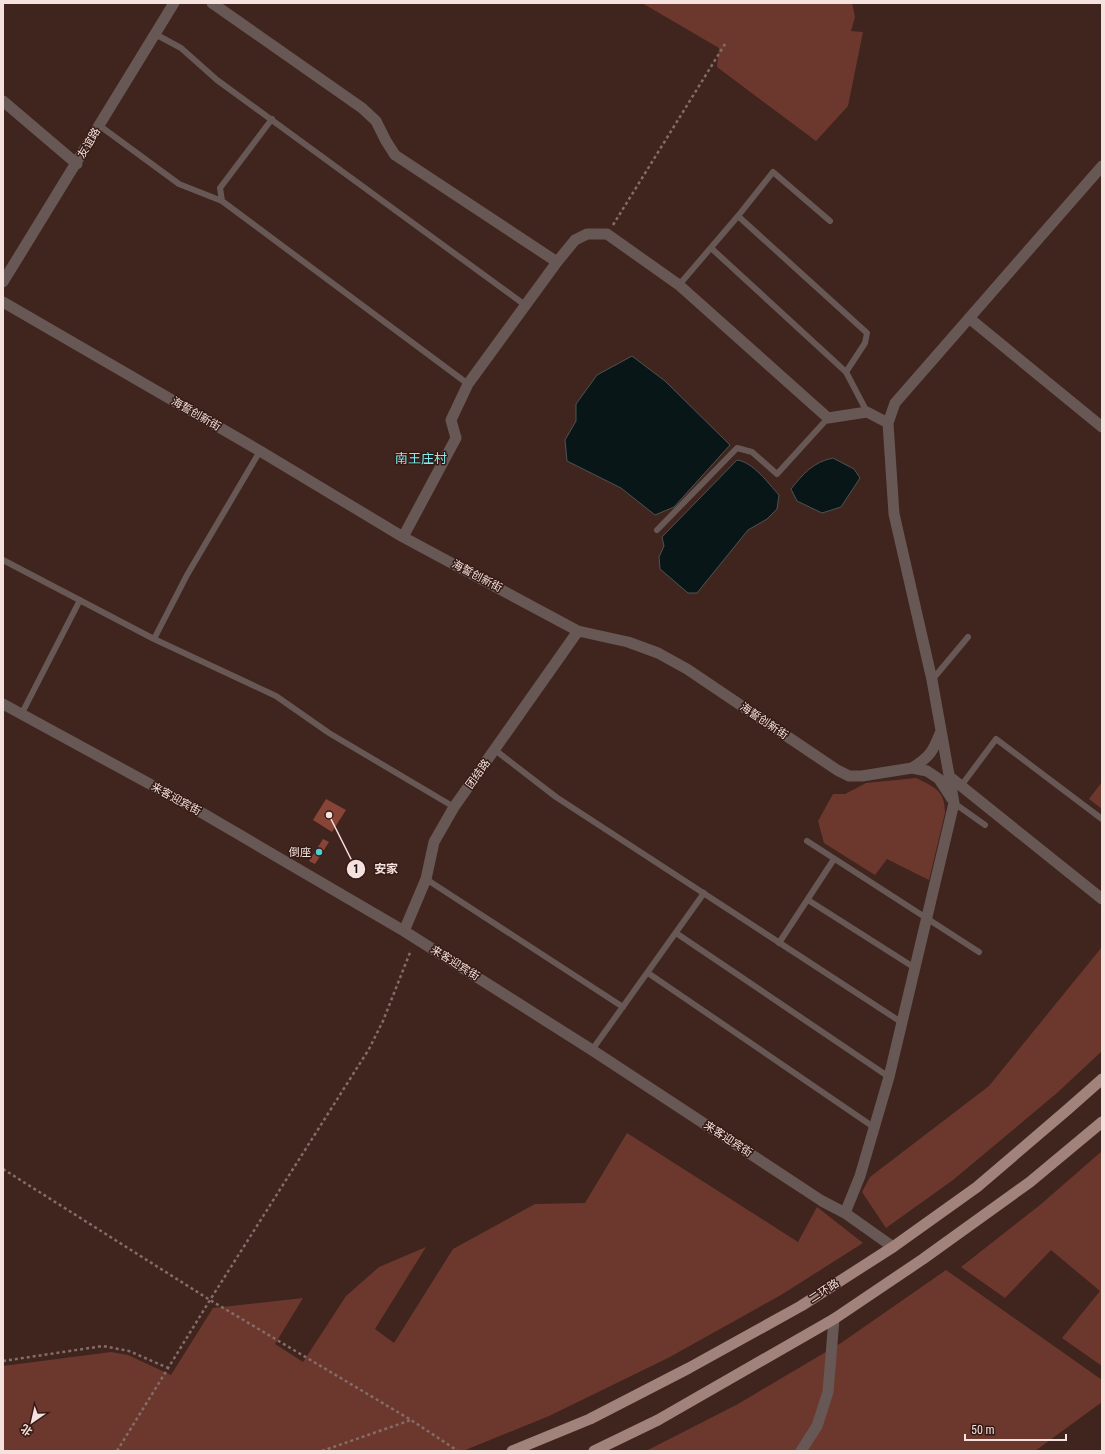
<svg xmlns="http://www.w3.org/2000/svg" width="1105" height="1454" font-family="'Roboto Condensed','Noto Sans SC',sans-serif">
<rect width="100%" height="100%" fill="#40241e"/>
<path fill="#6c382e" d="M642,3H852L855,17L851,31L863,32L848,106L816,141L717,67L719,48Z
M916,778C934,787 945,790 945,813L929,880L887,859L875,875L824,843L818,821L833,794H845L866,783Z
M1102,782V809L1089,799Z
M1102,947V1051L1057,1093L953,1180L886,1228L862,1192L870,1177L989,1086Z
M627,1133L798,1242L817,1207L863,1243L781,1295L668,1358L549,1416L463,1451H3V1366L111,1352L128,1355L171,1375L213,1308L303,1298L275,1344L303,1362L346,1296L379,1267L426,1247L375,1329L394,1343L453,1249L535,1204L585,1203Z
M1102,1151V1366L1062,1338L1100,1291L1051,1250L1005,1298L961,1267L1040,1205Z
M946,1270L1102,1380V1402L1035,1451H646L738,1404L841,1343Z"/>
<path fill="#091617" stroke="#505352" d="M632,356L665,381L730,445L674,507L655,515L621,488L567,461L565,440L576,421V404L597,375Z
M833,458L854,469L860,478L841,507L822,513L797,501L791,489C803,474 813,462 833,458Z
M737,460C753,462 768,483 779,495L777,509L767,519L748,530L697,593H688L660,569L659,557L664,546L662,537Z"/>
<path fill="#884437" d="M326,799L346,810L332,832L313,820Z
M323,839L329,842L315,864L309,861Z"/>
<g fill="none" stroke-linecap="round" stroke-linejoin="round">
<path stroke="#856c67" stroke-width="2.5" stroke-dasharray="3 3" stroke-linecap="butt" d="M613,225L725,44
M3,1169L210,1300L411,1420L458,1451
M3,1361L103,1346L129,1351L168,1368
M117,1451L210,1300L369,1049L383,1021L411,950
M322,1451L411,1420"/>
<path stroke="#675855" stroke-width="6" d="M155,34L181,48L217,80L525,305
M100,126L179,184L222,201L468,384
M222,201L220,188L272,119
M738,216L867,333L865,343L846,372
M711,248L846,372L867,412
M679,285L738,216L773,172L830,221
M657,530L737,448L752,452L777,474L828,418
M3,560L154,639L276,696L329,733L454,807
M154,639L187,575L260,451
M932,680L968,637
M21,715L80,600
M495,750L556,797L901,1022
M961,786L996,739L1102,819
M954,803L985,825
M807,841L979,952
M426,879L623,1007
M808,900L915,968
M676,933L889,1077
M779,943L834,859
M648,973L875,1128
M592,1050L704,893"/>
<path stroke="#675855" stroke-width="11" d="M212,3L362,108L376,121L386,141L395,155L557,262
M3,101L77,164
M3,282L174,3
M3,302L260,451L403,537L578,631L628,642L658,653L687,669L837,770L849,776H862L912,768L927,771L939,779L952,799
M969,318L1102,427
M403,537L456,438L451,420L468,384L557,262L575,240L587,234H607L679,285L828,418L867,412L888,423
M3,704L192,807L404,931L592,1050L822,1201L845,1213L893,1247
M912,768C931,756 933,751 941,731
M950,777L1102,899
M404,931L426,879L434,842L454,807L578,631
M845,1213L860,1176L889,1077L954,803L932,680L894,514L888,423L895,403L1102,166
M801,1451L817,1426L828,1392L834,1319"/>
<path stroke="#a1837c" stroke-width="11" d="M512,1451L590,1419L689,1368L801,1306L893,1247L977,1187L1067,1110L1102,1079
M594,1451L658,1420L834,1319L923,1259L1030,1182L1102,1122"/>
</g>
<circle fill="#51ccd4" stroke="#351a14" stroke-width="1.5" cx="319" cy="852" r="4"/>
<g text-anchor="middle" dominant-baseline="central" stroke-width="3" stroke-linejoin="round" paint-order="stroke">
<g font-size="11" fill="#f5e1dd" stroke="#351a14">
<text transform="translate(89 143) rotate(-59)">友谊路</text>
<text transform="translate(196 414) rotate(30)">海誓创新街</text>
<text transform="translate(477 576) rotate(28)">海誓创新街</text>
<text transform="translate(764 721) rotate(34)">海誓创新街</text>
<text transform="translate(478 774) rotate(-54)">团结路</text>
<text transform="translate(176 799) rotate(29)">来客迎宾街</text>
<text transform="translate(455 963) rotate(32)">来客迎宾街</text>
<text transform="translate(728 1139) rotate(33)">来客迎宾街</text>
<text transform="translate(824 1291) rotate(-33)">二环路</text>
</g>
<g font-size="11" fill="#f5e1dd" stroke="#351a14" text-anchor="end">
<text x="311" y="852">倒座</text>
</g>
<g font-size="13" fill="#81edf4" stroke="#351a14">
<text x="421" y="458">南王庄村</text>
</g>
</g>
<path fill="none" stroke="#f5e1dd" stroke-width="1.5" d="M329 815L356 869"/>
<g fill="#f5e1dd" stroke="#351a14" stroke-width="1.5">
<circle cx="329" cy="815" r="4"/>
<circle cx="356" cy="869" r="10"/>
</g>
<g font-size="12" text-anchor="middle" font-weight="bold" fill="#111">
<text x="356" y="873">1</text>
</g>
<g font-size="12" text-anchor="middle" font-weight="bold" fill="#f5e1dd" stroke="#351a14" stroke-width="3" stroke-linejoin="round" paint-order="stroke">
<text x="386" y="873">安家</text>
</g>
<rect width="1105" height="1454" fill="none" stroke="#f5e1dd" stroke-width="8"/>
<g transform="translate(32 1422) rotate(214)" stroke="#351a14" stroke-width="3" paint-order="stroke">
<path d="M0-3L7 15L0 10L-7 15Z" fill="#f5e1dd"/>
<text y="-6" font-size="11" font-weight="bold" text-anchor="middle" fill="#f5e1dd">北</text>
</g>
<path d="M965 1434v6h101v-6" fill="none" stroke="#f5e1dd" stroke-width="2"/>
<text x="971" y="1434" font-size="12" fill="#f5e1dd" stroke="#351a14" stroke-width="3" paint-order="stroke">50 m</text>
</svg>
